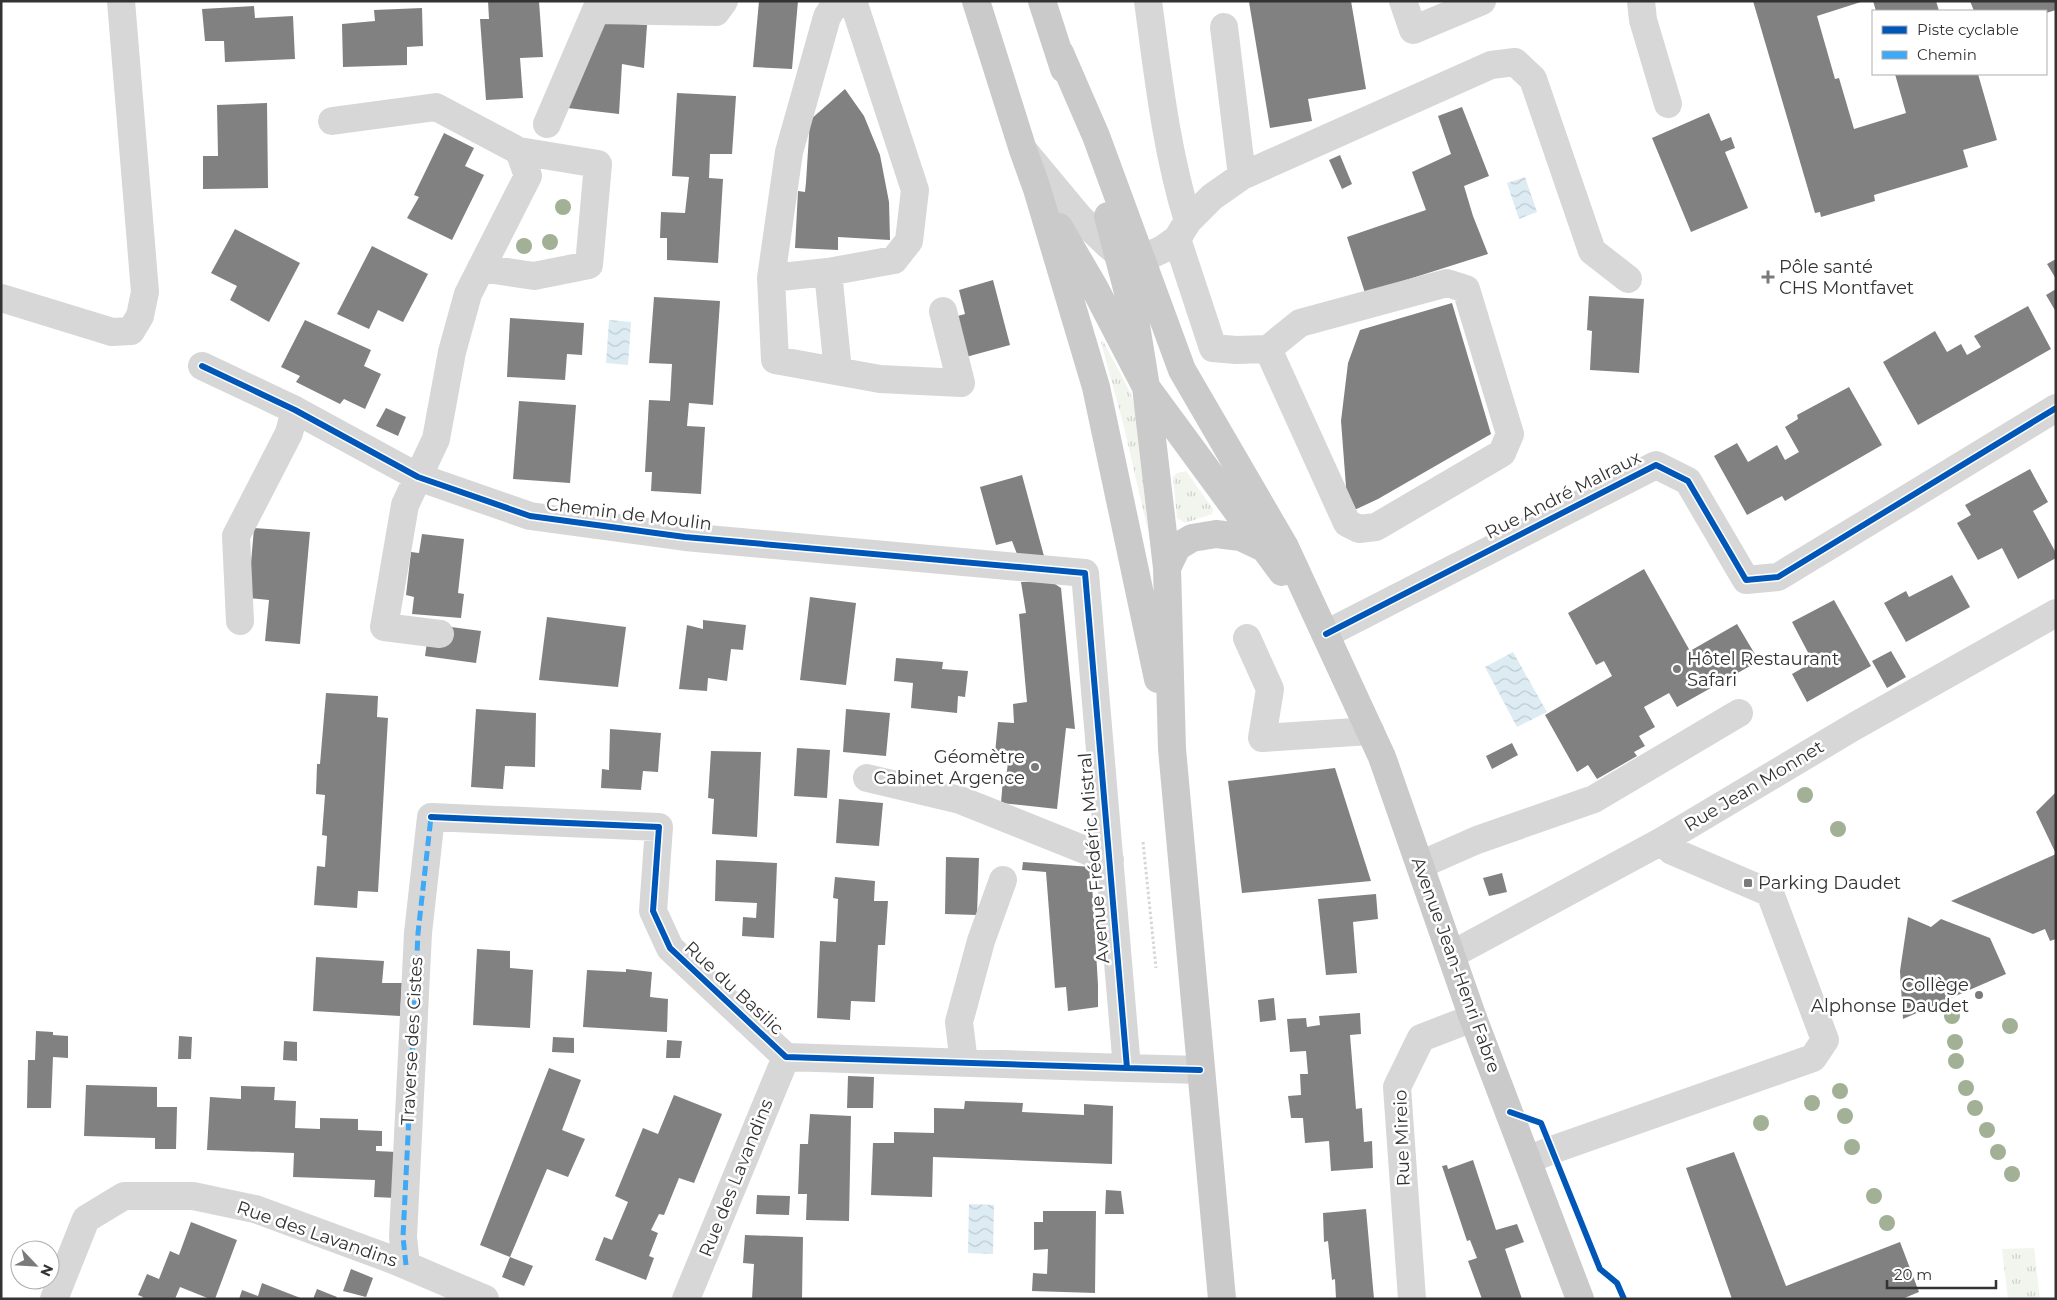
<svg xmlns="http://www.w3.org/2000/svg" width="2057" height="1300" font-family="Montserrat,sans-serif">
<defs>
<pattern id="grass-tufts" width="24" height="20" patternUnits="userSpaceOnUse" patternTransform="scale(1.25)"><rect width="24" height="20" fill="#f1f5ed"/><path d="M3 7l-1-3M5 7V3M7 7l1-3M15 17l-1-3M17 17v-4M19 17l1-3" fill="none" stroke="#cfd2cc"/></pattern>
<pattern id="water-waves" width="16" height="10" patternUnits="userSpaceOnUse" patternTransform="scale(1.25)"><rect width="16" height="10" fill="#ddebf3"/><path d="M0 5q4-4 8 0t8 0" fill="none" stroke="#becad1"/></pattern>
</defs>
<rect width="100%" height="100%" fill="#fff"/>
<path fill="url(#grass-tufts)" d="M1103,341L1130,392L1135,405L1148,531L1124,427L1101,342Z
M1186,471L1213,509L1212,514L1185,523L1177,518L1173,477L1177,473Z
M2034,1248L2040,1299H2008L2002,1249Z"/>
<path fill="url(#water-waves)" d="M1525,177L1537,212L1519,219L1507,183Z
M609,320L631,322L628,365L606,363Z
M1513,652L1547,712L1517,727L1485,667Z
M969,1204L994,1205L993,1254L968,1253Z"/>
<path fill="#818181" d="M488,1H539L543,57L520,58L523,98L486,100L480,19H489Z
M759,1H798L792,69L753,67Z
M1256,1H1351L1366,89L1308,99L1312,121L1270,128L1249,2Z
M1753,1H1864L1817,16L1835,79L1839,78L1854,129L1906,113L1895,74H1978L1997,140L1963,150L1968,167L1874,195L1875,201L1821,217L1820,212L1815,213Z
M1873,1H1936L1939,11H1876Z
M1970,1H2056V10L2046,13V11H1974Z
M254,6L255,18L293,16L295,59L225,62L224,41H205L202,9Z
M422,8L423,46L407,47V65L343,67L342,24L375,21L374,10Z
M601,21L647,25L644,68L622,64L619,114L559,107Z
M845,89L864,116L880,155L889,202L890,240L838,237V250L795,248L798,191L805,192L806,182L810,120Z
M677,93L736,96L732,154H710L709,178L723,179L718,263L667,260V238H660L661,212L685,213L689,177L672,176Z
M267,103L268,188L203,189V156H218L217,105Z
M1462,107L1489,176L1464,186L1473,216L1488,254L1365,293L1347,237L1426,210L1412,172L1451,154L1438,116Z
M1709,113L1721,141L1731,137L1735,148L1725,152L1748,208L1691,232L1652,138Z
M444,133L474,148L465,166L484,175L452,240L407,218L419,197L414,195Z
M1340,155L1352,184L1342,189L1329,160Z
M235,229L300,263L269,322L230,300L237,286L211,273Z
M372,246L428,274L403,322L378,310L369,329L337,314Z
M2056,259V279L2047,264Z
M993,280L1010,345L966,357L954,317L965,314L959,290Z
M2056,289V312L2046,295Z
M1589,296L1644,299L1639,373L1590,370L1592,331L1587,330Z
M654,297L720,301L713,405L689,403L687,426L705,427L701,494L651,491L652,472H645L649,400L670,401L672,364L649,363Z
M1452,303L1491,434L1378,499L1348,513L1341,421L1348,363L1360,330Z
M2028,306L2051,349L1918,425L1883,362L1935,331L1947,352L1961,344L1967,355L1981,347L1974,336Z
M510,318L584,323L582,355L567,354L565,380L507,377Z
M305,320L371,350L364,366L381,374L365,409L344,399L340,404L296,382L300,376L281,367Z
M1849,387L1882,445L1785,501L1782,496L1747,515L1714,456L1737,443L1748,462L1777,445L1785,460L1799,452L1785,427L1798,419L1797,415Z
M519,401L576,405L570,483L513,479Z
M386,408L406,417L398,436L376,426Z
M2030,469L2048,502L2033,511L2056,553V558L2018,579L2002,548L1978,560L1957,523L1971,515L1965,505Z
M1022,475L1044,556L1017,554L1012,541L996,545L980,487Z
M254,528L310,532L300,644L265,641L269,600L248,598Z
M422,534L464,539L458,593L464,594L461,618L412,614L414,597L406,595L411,552L419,553Z
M1644,569L1690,651L1737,624L1759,661L1677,707L1669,693L1644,707L1655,727L1639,736L1645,746L1634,752L1637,756L1597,779L1588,765L1577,772L1545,715L1612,676L1604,661L1596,665L1568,613Z
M1952,575L1970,607L1906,642L1884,603L1906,591L1909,597Z
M1021,582H1052L1061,588L1075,729L1066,728L1057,809L1001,803L1003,778H1006L1009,755L995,753L998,722L1014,723L1013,704L1027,702L1019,614L1026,613Z
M810,597L856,603L846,685L800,680Z
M1834,600L1871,666L1807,702L1792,674L1813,662L1792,622Z
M547,617L626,627L618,687L539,680Z
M703,620L746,625L743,650L731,649L727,681L708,678L707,691L679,689L687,625L703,629Z
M451,627L481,631L476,663L425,656L427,642L448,645Z
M1891,651L1906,677L1887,688L1872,661Z
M896,658L943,662L942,669L968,671L965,697L958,696L957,713L911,708L913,683L894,681Z
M326,693L378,696L377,717L388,718L378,892L358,891L357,908L314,905L317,866L325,867L327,836L322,835L325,795L316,794L317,764H320Z
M476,709L536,713L535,767L505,766L503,789L471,787Z
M846,709L890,713L886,756L843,752Z
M610,729L661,733L658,772L643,771L641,790L601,788L602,769L609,770Z
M1512,743L1518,755L1492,769L1486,756Z
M797,748L830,750L827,798L794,796Z
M711,751L761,752L757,837L712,834L714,799L708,798Z
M1335,768L1371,881L1242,893L1228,781Z
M2056,792V939L2050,941L2045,929L2033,934L1951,901L2056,854L2036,812Z
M839,799L883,803L879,846L836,843Z
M946,857L979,858L977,915L945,914Z
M716,860L777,863L774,938L742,936L743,917L756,918L757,903L715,901Z
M1023,862L1091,867L1098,985V1007L1068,1011L1066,987L1055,988L1046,872L1022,870Z
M1502,873L1507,892L1489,896L1483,878Z
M835,877L875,881L874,901H888L885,945H878L875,1002L851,1001L850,1020L817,1018L820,941L836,942L838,899L833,898Z
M1376,894L1378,919L1353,922L1357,973L1326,975L1318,899Z
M1908,917L1931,927L1941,919L1990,938L2006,974L1903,1019L1900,971Z
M477,949L510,951V968L533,970L530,1028L473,1025Z
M316,957L384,961L382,983H402L400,1016L313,1011Z
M626,969L652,972L650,997L668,999L667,1032L583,1027L587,970L626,972Z
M1274,998L1276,1020L1260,1022L1258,1000Z
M1360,1013L1361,1034L1350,1035L1356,1109L1362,1108L1364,1142L1372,1141L1373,1168L1331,1171L1329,1141L1305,1143L1303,1118H1291L1288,1096L1301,1095L1300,1074H1308L1306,1051L1290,1052L1287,1019L1306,1018L1307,1027L1320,1025L1319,1016Z
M36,1031L53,1032V1035L68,1036V1058L53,1057L51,1108H27L28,1060H35Z
M179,1036L192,1037L191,1059H178Z
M553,1037L574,1038V1053L552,1052Z
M667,1040L682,1041L680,1058H666Z
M284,1041L297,1042V1061L283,1060Z
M549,1068L581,1080L562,1130L585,1139L568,1177L547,1169L510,1257L480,1245Z
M848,1076L874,1077L873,1108H847Z
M86,1085L157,1087V1107H177L176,1149H155V1138L84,1136Z
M241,1086L275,1087L274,1100L296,1101L295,1128L320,1129V1118L358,1119V1130L382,1131V1146H376V1151L397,1152L396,1198L374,1197L375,1180L293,1177L294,1153L207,1150L210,1097L241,1099Z
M674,1095L722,1114L694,1183L679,1178L664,1215L659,1214L651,1230L658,1233L649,1256L654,1258L646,1280L595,1260L604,1237L612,1240L628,1202L615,1196L643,1128L658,1134Z
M965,1101L1023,1103L1022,1112L1084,1115V1104L1113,1106L1112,1164L933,1157L932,1197L871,1195L873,1143H894V1132L934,1133V1108L964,1109Z
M810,1114L851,1116L849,1221L806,1220L807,1194H798L800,1144H808Z
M1734,1152L1786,1286L1900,1242L1919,1292L1902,1299H1732L1686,1168Z
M1473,1160L1496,1230L1517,1224L1524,1242L1505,1249L1522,1299H1482L1468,1261L1477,1258L1470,1240L1467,1241L1442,1166L1447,1165L1448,1169Z
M1106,1190L1121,1191L1124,1214H1105Z
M757,1195L790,1196L789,1215L756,1214Z
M1366,1209L1374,1299H1336L1335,1279L1332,1280L1328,1241L1324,1242L1323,1213Z
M1043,1211H1096L1095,1293L1032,1291L1033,1273L1047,1274L1048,1249L1034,1250V1222H1043Z
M191,1222L237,1240L215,1299H210L180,1287L175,1299H142L143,1297L138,1295L147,1274L159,1279L170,1251L179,1255Z
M745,1235L803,1237L802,1299H752L754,1264L743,1263Z
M510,1257L533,1266L524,1286L502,1277Z
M351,1269L373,1278L366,1297L343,1291Z
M262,1283L303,1299H239L242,1290L258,1296Z
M317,1289L337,1297L336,1299H313Z"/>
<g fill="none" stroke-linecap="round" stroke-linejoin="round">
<path stroke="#d6d6d6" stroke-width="3" stroke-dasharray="2.5 2.5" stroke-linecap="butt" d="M1143,842L1156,968"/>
<path stroke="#d7d7d7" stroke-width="28" d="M837,1L827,17L789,152L771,278L775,360L880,379L961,383L943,311
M1148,1C1158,75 1166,150 1188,221
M1403,1L1413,30L1482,1
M1641,1L1643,20L1668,104
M1224,27L1242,176
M332,121L436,107L519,151L528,176L468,294L452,352L436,439L405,505L384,627L440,634
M547,124L596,10L716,12L724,1
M1024,151L1079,217L1107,244L1119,254L1142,259L1163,249L1177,239L1188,221L1212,197L1242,176L1491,65L1515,62L1533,79L1592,251L1628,279
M1177,239L1213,348L1236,350L1268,349L1300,323L1447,283L1466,289L1510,434L1502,453L1376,527L1359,529L1347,523L1268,349
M481,268L534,276L589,265L598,164L519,151
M828,272L838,371
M771,278L828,272L894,260L909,241L915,190L853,1
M1,298L112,332L131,331L140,316L145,292L121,1
M202,366L295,410L418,477L530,516L685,537L1085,573L1127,1068L1200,1070
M240,621L236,536L289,433L295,410
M1326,634L1656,465L1688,481L1746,580L1778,577L2056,408
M1247,638L1270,689L1262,738L1370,731
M867,778L960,800L1110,860
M1420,865L1477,840L1594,799L1739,713
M1451,955L1662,841L1855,726L2056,613
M964,1063L959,1022L981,941L1003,880
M1528,1160L1552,1150L1813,1058L1825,1040L1770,893L1672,851L1662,841
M406,1265L403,1237L418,933L431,817L659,827L653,911L670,948L786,1057L1127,1068
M54,1299L86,1219L124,1196H193L255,1209L396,1261L485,1299
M686,1299L786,1057
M1412,1299L1397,1087L1421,1038L1473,1018"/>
<path stroke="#cacaca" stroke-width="28" d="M976,1L1023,150L1037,189L1096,387L1158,679
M1042,1L1064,69
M1060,53L1096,136L1182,370L1285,547L1382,757L1473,1018L1580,1299
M1108,216L1135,319L1146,387L1167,568L1172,749L1222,1299
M1059,227L1094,287L1146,387L1282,572
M1167,568L1177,547L1192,538L1216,534L1241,537L1264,548"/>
<path stroke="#3fa9f5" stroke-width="5" stroke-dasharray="10 5" stroke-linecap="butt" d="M406,1265L403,1237L418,933L431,817"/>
<g stroke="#fff" stroke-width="9">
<path id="cycleway" d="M202,366L295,410L418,477L530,516L685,537L1085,573L1127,1068L1200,1070
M1326,634L1656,465L1688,481L1746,580L1778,577L2056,408
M431,817L659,827L653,911L670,948L786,1057L1127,1068
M1510,1112L1541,1123L1600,1269L1617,1283L1624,1299"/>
</g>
<use href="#cycleway" stroke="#0057b8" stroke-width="6"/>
</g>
<g fill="#a2b095">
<circle cx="563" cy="207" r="8"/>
<circle cx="550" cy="242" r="8"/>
<circle cx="524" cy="246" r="8"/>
<circle cx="1805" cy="795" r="8"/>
<circle cx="1838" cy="829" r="8"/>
<circle cx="1952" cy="1016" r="8"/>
<circle cx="2010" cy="1026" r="8"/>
<circle cx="1955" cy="1042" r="8"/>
<circle cx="1956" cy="1061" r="8"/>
<circle cx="1966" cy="1088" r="8"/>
<circle cx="1840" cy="1091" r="8"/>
<circle cx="1812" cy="1103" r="8"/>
<circle cx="1975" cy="1108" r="8"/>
<circle cx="1845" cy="1116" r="8"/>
<circle cx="1761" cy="1123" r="8"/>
<circle cx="1987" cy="1130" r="8"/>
<circle cx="1852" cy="1147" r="8"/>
<circle cx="1998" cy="1152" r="8"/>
<circle cx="2012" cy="1174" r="8"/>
<circle cx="1874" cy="1196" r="8"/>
<circle cx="1887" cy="1223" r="8"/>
</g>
<g fill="#7a7a7a" stroke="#fff" stroke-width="2">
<path d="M1765.5 269.5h5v5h5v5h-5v5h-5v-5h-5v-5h5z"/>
<circle cx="1677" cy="669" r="5"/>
<circle cx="1035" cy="767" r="5"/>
<rect x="1743" y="878" width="10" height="10" rx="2.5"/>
<circle cx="1979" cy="995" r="5"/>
</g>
<g text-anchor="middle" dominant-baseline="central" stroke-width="5" stroke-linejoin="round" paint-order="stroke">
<g font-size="18" fill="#333" stroke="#fff" text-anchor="start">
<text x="1779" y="267">Pôle santé<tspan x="1779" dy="21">CHS Montfavet</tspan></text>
<text x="1687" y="659">Hôtel Restaurant<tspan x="1687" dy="21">Safari</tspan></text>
<text x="1025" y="757" text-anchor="end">Géomètre<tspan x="1025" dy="21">Cabinet Argence</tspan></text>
<text x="1758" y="883">Parking Daudet</text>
<text x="1969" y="985" text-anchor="end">Collège<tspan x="1969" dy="21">Alphonse Daudet</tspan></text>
</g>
<g font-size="18" fill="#333" stroke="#fff">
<text transform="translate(1563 495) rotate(-27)">Rue André Malraux</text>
<text transform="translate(629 514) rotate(7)">Chemin de Moulin</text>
<text transform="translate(1754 786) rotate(-31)">Rue Jean Monnet</text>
<text transform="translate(1094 858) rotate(-95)">Avenue Frédéric Mistral</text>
<text transform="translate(1456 965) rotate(70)">Avenue Jean-Henri Fabre</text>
<text transform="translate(734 988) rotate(43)">Rue du Basilic</text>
<text transform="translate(412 1041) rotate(-87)">Traverse des Cistes</text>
<text transform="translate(1402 1138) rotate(-92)">Rue Mireio</text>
<text transform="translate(736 1178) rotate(-68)">Rue des Lavandins</text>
<text transform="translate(317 1234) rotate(19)">Rue des Lavandins</text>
</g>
</g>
<rect width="2057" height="1300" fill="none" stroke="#333333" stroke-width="5"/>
<rect x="1872" y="10" width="175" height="65" fill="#ffffff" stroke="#adadad"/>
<rect x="1882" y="26" width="25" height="8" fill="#0057b8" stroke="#adadad"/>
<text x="1917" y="35" font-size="15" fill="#333333">Piste cyclable</text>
<rect x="1882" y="51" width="25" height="8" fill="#3fa9f5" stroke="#adadad"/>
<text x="1917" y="60" font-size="15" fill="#333333">Chemin</text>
<g transform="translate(35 1265) rotate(115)"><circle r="24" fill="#ffffff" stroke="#adadad"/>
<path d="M0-4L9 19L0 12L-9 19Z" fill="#7a7a7a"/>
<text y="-8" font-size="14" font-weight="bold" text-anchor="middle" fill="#333333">N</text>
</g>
<path d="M1887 1280v8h109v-8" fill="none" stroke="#333333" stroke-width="2.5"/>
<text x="1894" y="1280" font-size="15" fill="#333333" stroke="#ffffff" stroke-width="4" paint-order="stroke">20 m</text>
</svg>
